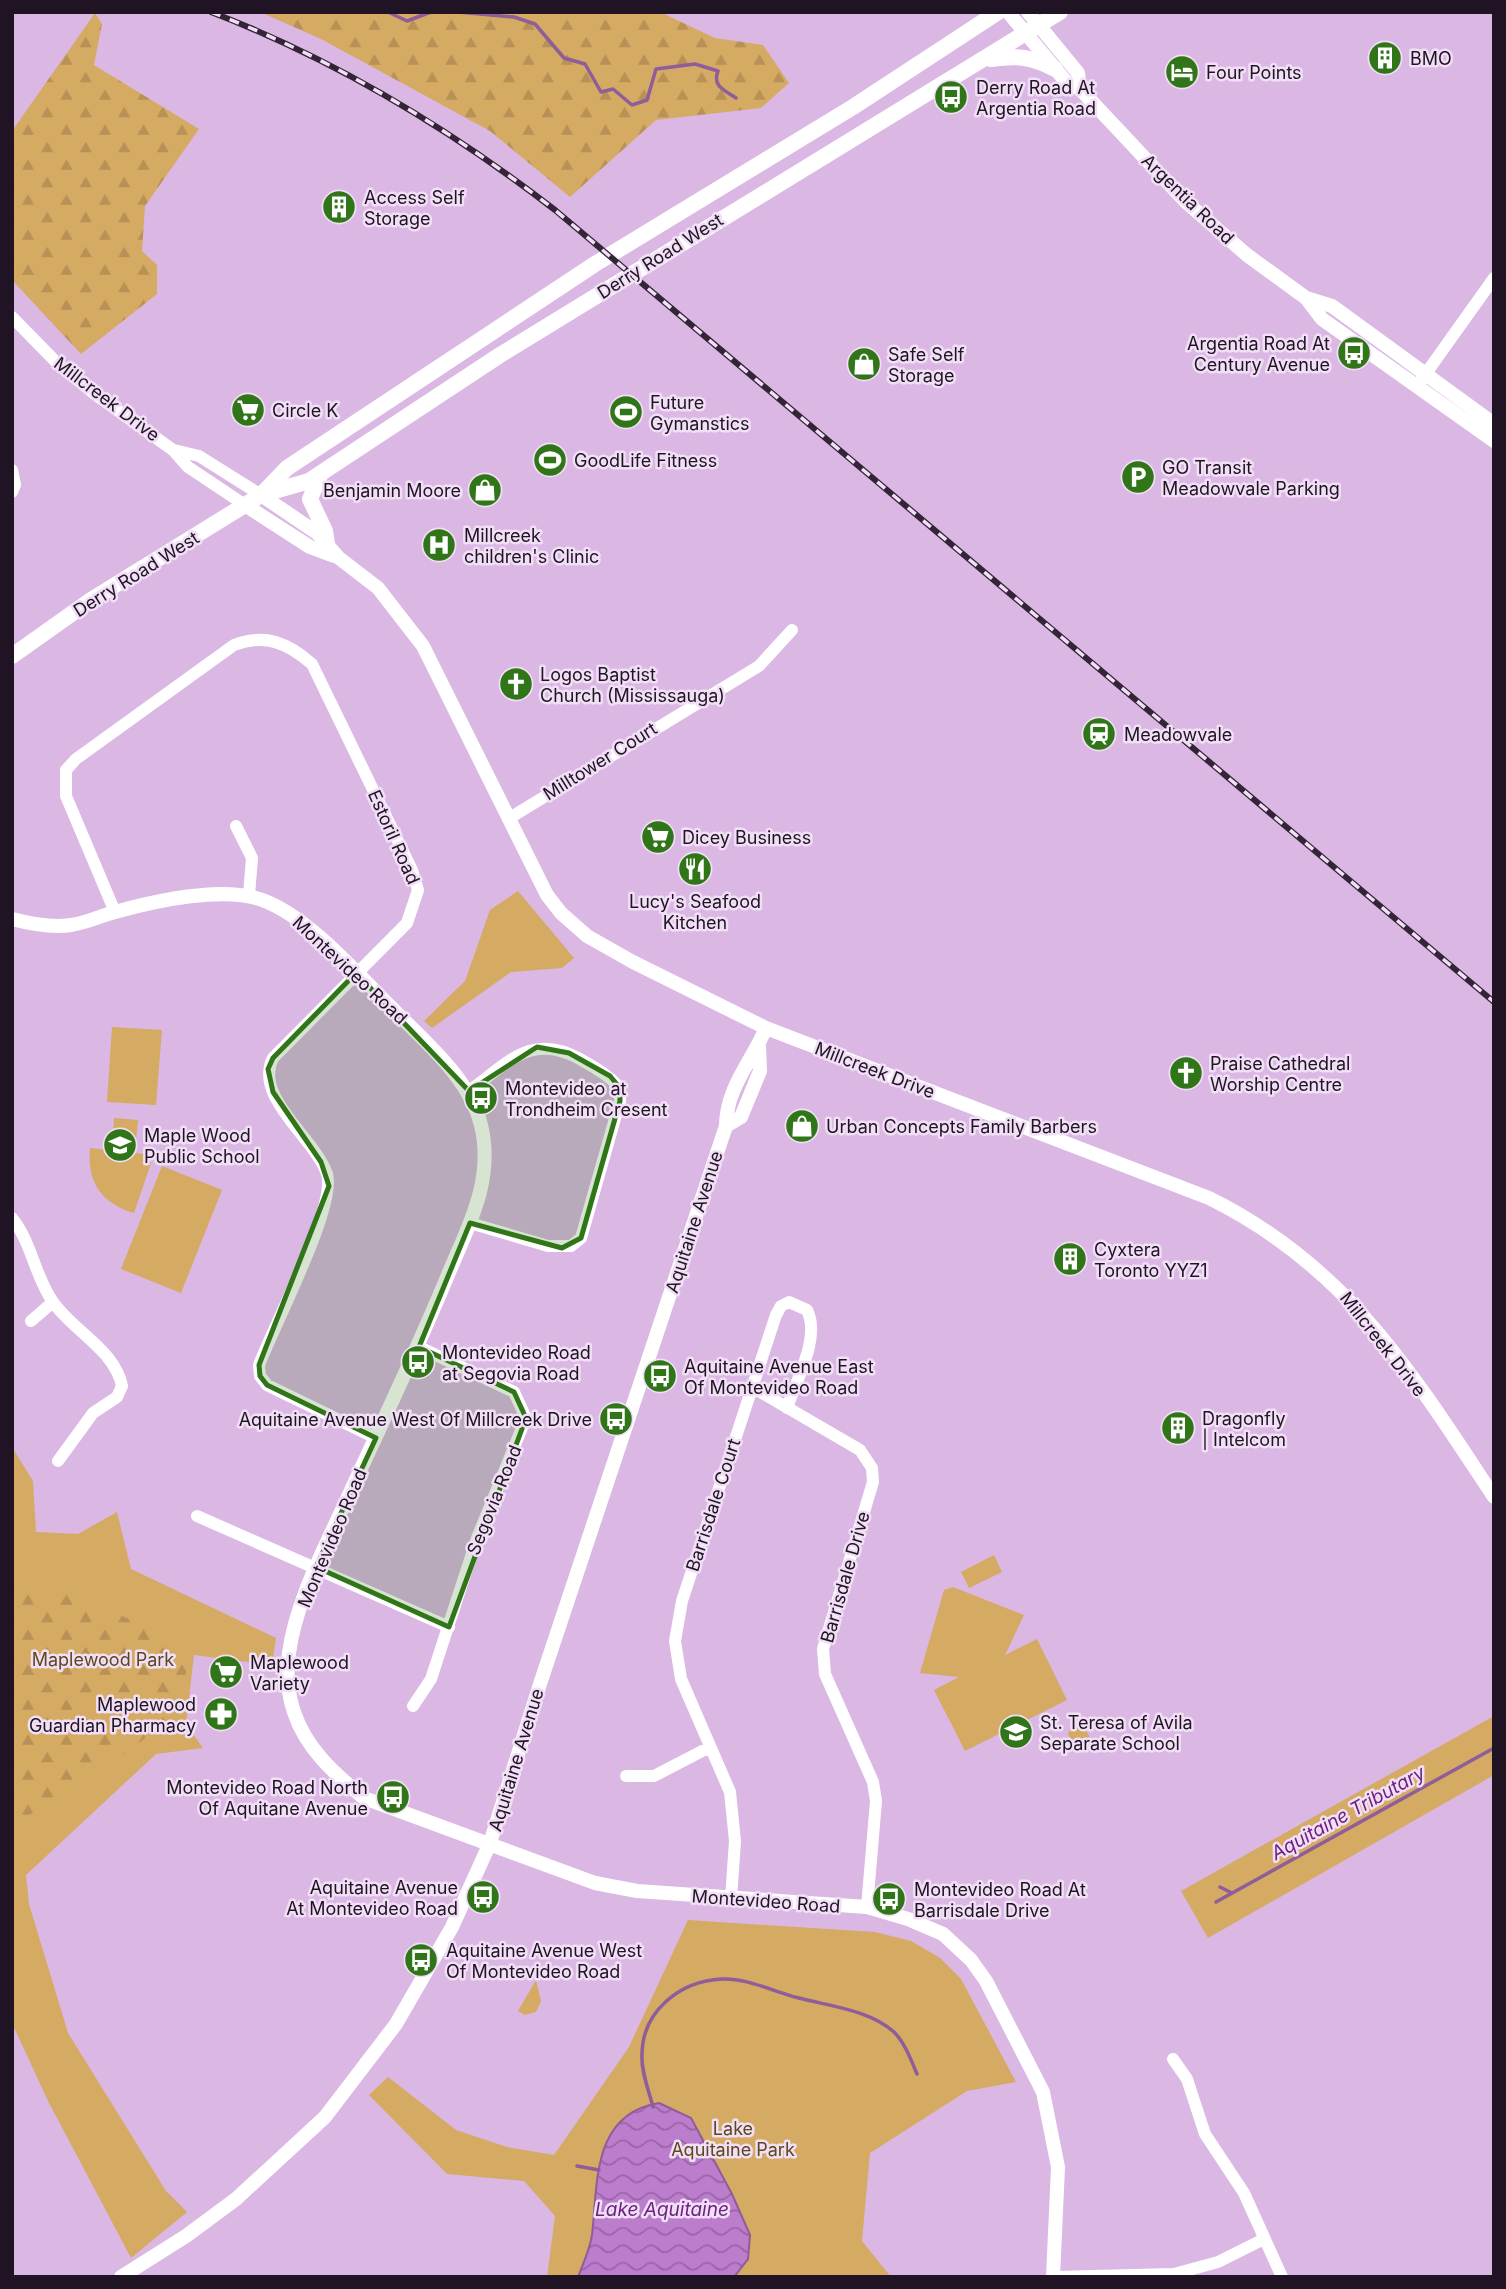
<svg xmlns="http://www.w3.org/2000/svg" width="1506" height="2289" font-family="Inter,sans-serif">
<defs>
<pattern id="forest-firs" width="22" height="20" patternUnits="userSpaceOnUse" patternTransform="scale(1.75)"><rect width="22" height="20" fill="#d5aa62"/><path d="M5 1l3.5 6h-7zM16 11l3.5 6h-7z" fill="#b79155"/></pattern>
<pattern id="water-waves" width="16" height="10" patternUnits="userSpaceOnUse" patternTransform="scale(1.75)"><rect width="16" height="10" fill="#bd7dcd"/><path d="M0 5q4-4 8 0t8 0" fill="none" stroke="#9965a6"/></pattern>
</defs>
<rect width="100%" height="100%" fill="#dbb7e4"/>
<path fill="#d5aa62" d="M518,891L574,958L562,968L511,972L432,1028L424,1021L465,981L490,910Z
M112,1027L162,1030L156,1105L107,1102Z
M114,1118L138,1120L136,1140L113,1137Z
M90,1148L145,1154L151,1163L134,1213C101,1203 87,1182 90,1148Z
M162,1166L222,1190L181,1293L121,1269Z
M12,1447L33,1481L36,1532L78,1534L117,1512L131,1569L276,1638L272,1665L194,1655L186,1724L203,1748L156,1754L26,1875L29,1904L68,2033L166,2191L187,2212L131,2258L48,2101L12,2023Z
M994,1555L1002,1572L969,1588L961,1572Z
M953,1587L1024,1615L1005,1655L1037,1639L1067,1700L965,1751L934,1690L959,1677L920,1673L944,1590Z
M1494,1716V1775L1208,1938L1181,1891Z
M1082,1722L1092,1742L1081,1748L1075,1746L1068,1734L1071,1727Z
M688,1920L875,1932L911,1941L940,1958L961,1979L1016,2082L967,2091L870,2153L862,2241L891,2277H547L555,2216L524,2181L447,2174L369,2095L388,2077L456,2130L507,2147L554,2155L629,2047Z
M536,1980L541,2001L536,2012L525,2015L518,2011Z"/>
<path fill="url(#forest-firs)" d="M260,12H660L715,38L763,45L789,83L761,108L656,120L570,197L490,131L321,39Z
M95,13L102,24L94,65L199,129L145,206L142,251L157,265V294L81,354L12,280V131Z
M12,1586L63,1591L157,1631L174,1646L186,1671L181,1713L76,1787L12,1825Z"/>
<path fill="url(#water-waves)" stroke="#8e5d9a" stroke-width="2" d="M659,2103L691,2118L732,2194L750,2235L748,2259L734,2277H578C583,2264 590,2249 592,2235C598,2185 591,2114 659,2103Z"/>
<g fill="none" stroke-linecap="round" stroke-linejoin="round">
<path stroke="#8e5d9a" stroke-width="3.5" d="M388,12L407,21L431,12
M458,12L514,17L535,24L564,58L585,64L601,92L613,89L632,105L647,100L656,69L695,64L718,71C712,86 724,90 736,98
M1220,1887L1232,1893
M1216,1902L1494,1748
M653,2107C649,2091 641,2072 642,2055C642,2011 680,1981 722,1979C748,1978 774,1992 799,1998C829,2006 870,2010 894,2032C905,2043 911,2060 917,2074
M577,2166L599,2170"/>
<path stroke="#fff" stroke-width="12" d="M12,317L57,363L92,392L173,450L188,467L245,505
M1417,386L1494,278
M174,450L199,456L261,495
M12,470L15,485L12,492
M508,819L759,666L792,630
M236,826L252,858L249,895
M115,912L66,796V770L76,759L234,645C265,633 288,643 312,664L412,870L418,890L407,923L273,1058C253,1097 315,1138 327,1174C337,1206 273,1327 259,1365L260,1376L267,1385L376,1438
M469,1091C508,1063 531,1032 580,1059C595,1068 609,1075 620,1088V1101L581,1238L571,1246H548L470,1223
M12,1218C32,1243 35,1277 53,1302C73,1331 115,1350 122,1386L117,1397L93,1413L58,1461
M31,1321L53,1302
M752,1387L860,1450L872,1468L873,1482L823,1649L825,1674L873,1782L876,1801L867,1907
M197,1516L449,1627
M413,1706L431,1679L477,1538L526,1418L514,1392L419,1347
M626,1776H654L708,1748
M731,1899L735,1841L730,1792L681,1679L675,1641L682,1601L776,1315L781,1306L789,1302L807,1310C821,1338 796,1380 787,1408
M1173,2059L1187,2079L1205,2134L1244,2193L1282,2277
M1055,2277L1174,2274L1218,2262L1264,2239"/>
<path stroke="#fff" stroke-width="14" d="M1008,12L1068,84L1080,89L1186,202L1247,255L1306,298L1322,319L1494,441
M1028,12L1078,73L1080,89
M1306,298L1332,306L1494,424
M261,495L317,533L339,558L378,588L423,646L547,895L561,913L587,936L633,962L766,1028L1209,1198C1347,1266 1412,1373 1494,1497
M245,505L310,547L334,556
M12,919C31,924 51,928 71,925C86,923 100,916 115,912C155,901 226,885 265,901C312,920 358,975 395,1011C427,1044 470,1079 481,1125C494,1178 470,1223 450,1270C418,1348 382,1423 347,1499C325,1548 296,1600 289,1653C286,1671 288,1695 294,1712C306,1749 335,1774 364,1798L595,1883L637,1891L867,1907L908,1919L943,1934L971,1960L986,1981L1043,2092L1058,2167L1053,2277
M726,1126L741,1117L760,1071L759,1046
M121,2277L186,2236L236,2199L325,2117L396,2024L452,1927L490,1843L540,1684L726,1126C726,1088 752,1061 766,1028"/>
<path stroke="#fff" stroke-width="16" d="M991,59C1016,55 1033,57 1055,69
M321,473L310,499L325,531L327,544
M264,494L309,481L500,355L1060,12
M12,656L91,600L261,495L287,468L595,264L853,107L998,12"/>
<g stroke="#332437" stroke-width="6">
<path id="rail" d="M211,12C336,60 450,129 555,210L1494,1002"/>
</g>
<use href="#rail" stroke="#f1dff6" stroke-width="3.5" stroke-dasharray="10" stroke-linecap="butt"/>
</g>
<path fill="#307618" fill-opacity="0.2" stroke="#307618" stroke-width="5" stroke-linejoin="round" d="M356,973L469,1091L537,1047L569,1053L610,1076L620,1088V1101L581,1238L562,1248L470,1223L419,1347L514,1392L526,1418L449,1627L316,1567L376,1438L267,1385L260,1376L259,1365L329,1186L321,1162L273,1092L268,1069L273,1058Z"/>
<defs>
<g id="building-disc" transform="scale(1.75)"><circle r="9.5" fill="#307618" stroke="#f1dff6"/><path d="M-4-6H4V6H1V3H-1V6H-4ZM-2.5-4.3h1.7v1.8h-1.7ZM.8-4.3h1.7v1.8H.8ZM-2.5-1h1.7V.8h-1.7ZM.8-1h1.7V.8H.8Z" fill="#fff"/></g>
<g id="hotel-disc" transform="scale(1.75)"><circle r="9.5" fill="#307618" stroke="#f1dff6"/><path d="M-6-4.5h1.5V1H6V5H4.5V3h-9V5H-6ZM-4 0a1.8 1.8 0 1 1 3.6 0ZM.5 0V-2.5h3Q6-2.5 6 0Z" fill="#fff"/></g>
<g id="bus-disc" transform="scale(1.75)"><circle r="9.5" fill="#307618" stroke="#f1dff6"/><path d="M-5-6H5V4H4V6H2V4H-2V6H-4V4H-5ZM-3.5-4V0h7V-4ZM-3.5 1.2v1.5H-2V1.2ZM2 1.2v1.5H3.5V1.2Z" fill="#fff"/></g>
<g id="shop-disc" transform="scale(1.75)"><circle r="9.5" fill="#307618" stroke="#f1dff6"/><path d="M-5-2.5h2.3a2.7 3.5 0 0 1 5.4 0H5L5.5 6h-11ZM-1.5-2.5h3a1.5 2.3 0 0 0-3 0Z" fill="#fff"/></g>
<g id="supermarket-disc" transform="scale(1.75)"><circle r="9.5" fill="#307618" stroke="#f1dff6"/><path d="M-6-5.5h2.5l.6 2H6L4.5 2H-2.5L-4.4-4H-6ZM-1.5 3.2a1.3 1.3 0 1 0 .1 0ZM3 3.2a1.3 1.3 0 1 0 .1 0Z" fill="#fff"/></g>
<g id="stadium-disc" transform="scale(1.75)"><circle r="9.5" fill="#307618" stroke="#f1dff6"/><path d="M0-5a6.5 5 0 1 0 0 10a6.5 5 0 1 0 0-10ZM-3.5-1.8h7v3.6h-7Z" fill="#fff"/></g>
<g id="parking-disc" transform="scale(1.75)"><circle r="9.5" fill="#307618" stroke="#f1dff6"/><path d="M-3.5-5.5H1a3.5 3.5 0 0 1 0 7H-1V5.5H-3.5ZM-1-3.4V-.6H.8a1.4 1.4 0 0 0 0-2.8Z" fill="#fff"/></g>
<g id="hospital-disc" transform="scale(1.75)"><circle r="9.5" fill="#307618" stroke="#f1dff6"/><path d="M-5-5h3v3.5h4V-5h3V5h-3V1.5h-4V5h-3Z" fill="#fff"/></g>
<g id="church-disc" transform="scale(1.75)"><circle r="9.5" fill="#307618" stroke="#f1dff6"/><path d="M-1.2-6h2.4v3.5h3.3v2.4h-3.3V6h-2.4V-.1h-3.3v-2.4h3.3Z" fill="#fff"/></g>
<g id="station-disc" transform="scale(1.75)"><circle r="9.5" fill="#307618" stroke="#f1dff6"/><path d="M-3-6H3Q5-6 5-4V2Q5 4 3 4L4.5 6H3L1.5 4h-3L-3 6H-4.5L-3 4Q-5 4-5 2V-4Q-5-6-3-6ZM-3.5-4v3h7v-3ZM-3.5 1v1.5H-2V1ZM2 1v1.5H3.5V1Z" fill="#fff"/></g>
<g id="restaurant-disc" transform="scale(1.75)"><circle r="9.5" fill="#307618" stroke="#f1dff6"/><path d="M-5-6h1v4h1v-4h1v4h1v-4h1v5L-1.5 .5V6h-2V.5L-5-1ZM5-6V6H3V1.5H1.5Q1.5-4 5-6Z" fill="#fff"/></g>
<g id="school-disc" transform="scale(1.75)"><circle r="9.5" fill="#307618" stroke="#f1dff6"/><path d="M0-5L7-2L0 1L-7-2ZM-4 1L0 2.5L4 1V4Q0 6-4 4Z" fill="#fff"/></g>
<g id="pharmacy-disc" transform="scale(1.75)"><circle r="9.5" fill="#307618" stroke="#f1dff6"/><path d="M-2-6h4v4h4v4h-4v4h-4v-4h-4v-4h4Z" fill="#fff"/></g>
</defs>
<g fill-rule="evenodd">
<use href="#building-disc" x="1385" y="58"/>
<use href="#hotel-disc" x="1182" y="72"/>
<use href="#bus-disc" x="951" y="97"/>
<use href="#building-disc" x="339" y="207"/>
<use href="#bus-disc" x="1354" y="353"/>
<use href="#shop-disc" x="864" y="364"/>
<use href="#supermarket-disc" x="248" y="410"/>
<use href="#stadium-disc" x="626" y="412"/>
<use href="#stadium-disc" x="550" y="460"/>
<use href="#parking-disc" x="1138" y="477"/>
<use href="#shop-disc" x="485" y="490"/>
<use href="#hospital-disc" x="439" y="545"/>
<use href="#church-disc" x="516" y="684"/>
<use href="#station-disc" x="1099" y="734"/>
<use href="#supermarket-disc" x="658" y="837"/>
<use href="#restaurant-disc" x="695" y="869"/>
<use href="#church-disc" x="1186" y="1073"/>
<use href="#bus-disc" x="481" y="1098"/>
<use href="#shop-disc" x="802" y="1126"/>
<use href="#school-disc" x="120" y="1145"/>
<use href="#building-disc" x="1070" y="1259"/>
<use href="#bus-disc" x="418" y="1362"/>
<use href="#bus-disc" x="660" y="1376"/>
<use href="#bus-disc" x="616" y="1419"/>
<use href="#building-disc" x="1178" y="1428"/>
<use href="#supermarket-disc" x="226" y="1672"/>
<use href="#pharmacy-disc" x="221" y="1714"/>
<use href="#school-disc" x="1016" y="1732"/>
<use href="#bus-disc" x="393" y="1797"/>
<use href="#bus-disc" x="483" y="1897"/>
<use href="#bus-disc" x="889" y="1899"/>
<use href="#bus-disc" x="421" y="1960"/>
</g>
<g text-anchor="middle" dominant-baseline="central" stroke-width="5" stroke-linejoin="round" paint-order="stroke">
<g font-size="18" fill="#201323" stroke="#f1dff6" text-anchor="start">
<text x="1410" y="58">BMO</text>
<text x="1206" y="72">Four Points</text>
<text x="976" y="87">Derry Road At<tspan x="976" dy="21">Argentia Road</tspan></text>
<text x="364" y="197">Access Self<tspan x="364" dy="21">Storage</tspan></text>
<text x="1330" y="343" text-anchor="end">Argentia Road At<tspan x="1330" dy="21">Century Avenue</tspan></text>
<text x="888" y="354">Safe Self<tspan x="888" dy="21">Storage</tspan></text>
<text x="650" y="402">Future<tspan x="650" dy="21">Gymanstics</tspan></text>
<text x="272" y="410">Circle K</text>
<text x="574" y="460">GoodLife Fitness</text>
<text x="1162" y="467">GO Transit<tspan x="1162" dy="21">Meadowvale Parking</tspan></text>
<text x="461" y="490" text-anchor="end">Benjamin Moore</text>
<text x="464" y="535">Millcreek<tspan x="464" dy="21">children's Clinic</tspan></text>
<text x="540" y="674">Logos Baptist<tspan x="540" dy="21">Church (Mississauga)</tspan></text>
<text x="1124" y="734">Meadowvale</text>
<text x="682" y="837">Dicey Business</text>
<text x="695" y="901" text-anchor="middle">Lucy's Seafood<tspan x="695" dy="21">Kitchen</tspan></text>
<text x="1210" y="1063">Praise Cathedral<tspan x="1210" dy="21">Worship Centre</tspan></text>
<text x="505" y="1088">Montevideo at<tspan x="505" dy="21">Trondheim Cresent</tspan></text>
<text x="826" y="1126">Urban Concepts Family Barbers</text>
<text x="144" y="1135">Maple Wood<tspan x="144" dy="21">Public School</tspan></text>
<text x="1094" y="1249">Cyxtera<tspan x="1094" dy="21">Toronto YYZ1</tspan></text>
<text x="442" y="1352">Montevideo Road<tspan x="442" dy="21">at Segovia Road</tspan></text>
<text x="684" y="1366">Aquitaine Avenue East<tspan x="684" dy="21">Of Montevideo Road</tspan></text>
<text x="1202" y="1418">Dragonfly<tspan x="1202" dy="21">| Intelcom</tspan></text>
<text x="592" y="1419" text-anchor="end">Aquitaine Avenue West Of Millcreek Drive</text>
<text x="250" y="1662">Maplewood<tspan x="250" dy="21">Variety</tspan></text>
<text x="196" y="1704" text-anchor="end">Maplewood<tspan x="196" dy="21">Guardian Pharmacy</tspan></text>
<text x="1040" y="1722">St. Teresa of Avila<tspan x="1040" dy="21">Separate School</tspan></text>
<text x="368" y="1787" text-anchor="end">Montevideo Road North<tspan x="368" dy="21">Of Aquitane Avenue</tspan></text>
<text x="458" y="1887" text-anchor="end">Aquitaine Avenue<tspan x="458" dy="21">At Montevideo Road</tspan></text>
<text x="914" y="1889">Montevideo Road At<tspan x="914" dy="21">Barrisdale Drive</tspan></text>
<text x="446" y="1950">Aquitaine Avenue West<tspan x="446" dy="21">Of Montevideo Road</tspan></text>
</g>
<g font-size="18" fill="#201323" stroke="#f1dff6">
<text transform="translate(1188 199) rotate(44)">Argentia Road</text>
<text transform="translate(660 256) rotate(-32)">Derry Road West</text>
<text transform="translate(107 399) rotate(37)">Millcreek Drive</text>
<text transform="translate(136 574) rotate(-32)">Derry Road West</text>
<text transform="translate(600 761) rotate(-32)">Milltower Court</text>
<text transform="translate(394 837) rotate(66)">Estoril Road</text>
<text transform="translate(350 970) rotate(43)">Montevideo Road</text>
<text transform="translate(875 1070) rotate(21)">Millcreek Drive</text>
<text transform="translate(694 1222) rotate(-72)">Aquitaine Avenue</text>
<text transform="translate(1383 1344) rotate(52)">Millcreek Drive</text>
<text transform="translate(494 1500) rotate(-68)">Segovia Road</text>
<text transform="translate(713 1505) rotate(-72)">Barrisdale Court</text>
<text transform="translate(332 1538) rotate(-67)">Montevideo Road</text>
<text transform="translate(845 1577) rotate(-74)">Barrisdale Drive</text>
<text transform="translate(516 1760) rotate(-73)">Aquitaine Avenue</text>
<text transform="translate(766 1901) rotate(4)">Montevideo Road</text>
</g>
<g font-size="18" fill="#5e471e" stroke="#f1dff6">
<text x="103" y="1659">Maplewood Park</text>
<text x="733" y="2128">Lake<tspan x="733" dy="21">Aquitaine Park</tspan></text>
</g>
<g font-size="19" font-style="italic" fill="#6f2182" stroke="#f1dff6">
<text transform="translate(1348 1813) rotate(-29)">Aquitaine Tributary</text>
<text x="662" y="2209">Lake Aquitaine</text>
</g>
</g>
<rect width="1506" height="2289" fill="none" stroke="#201323" stroke-width="28"/>
</svg>
